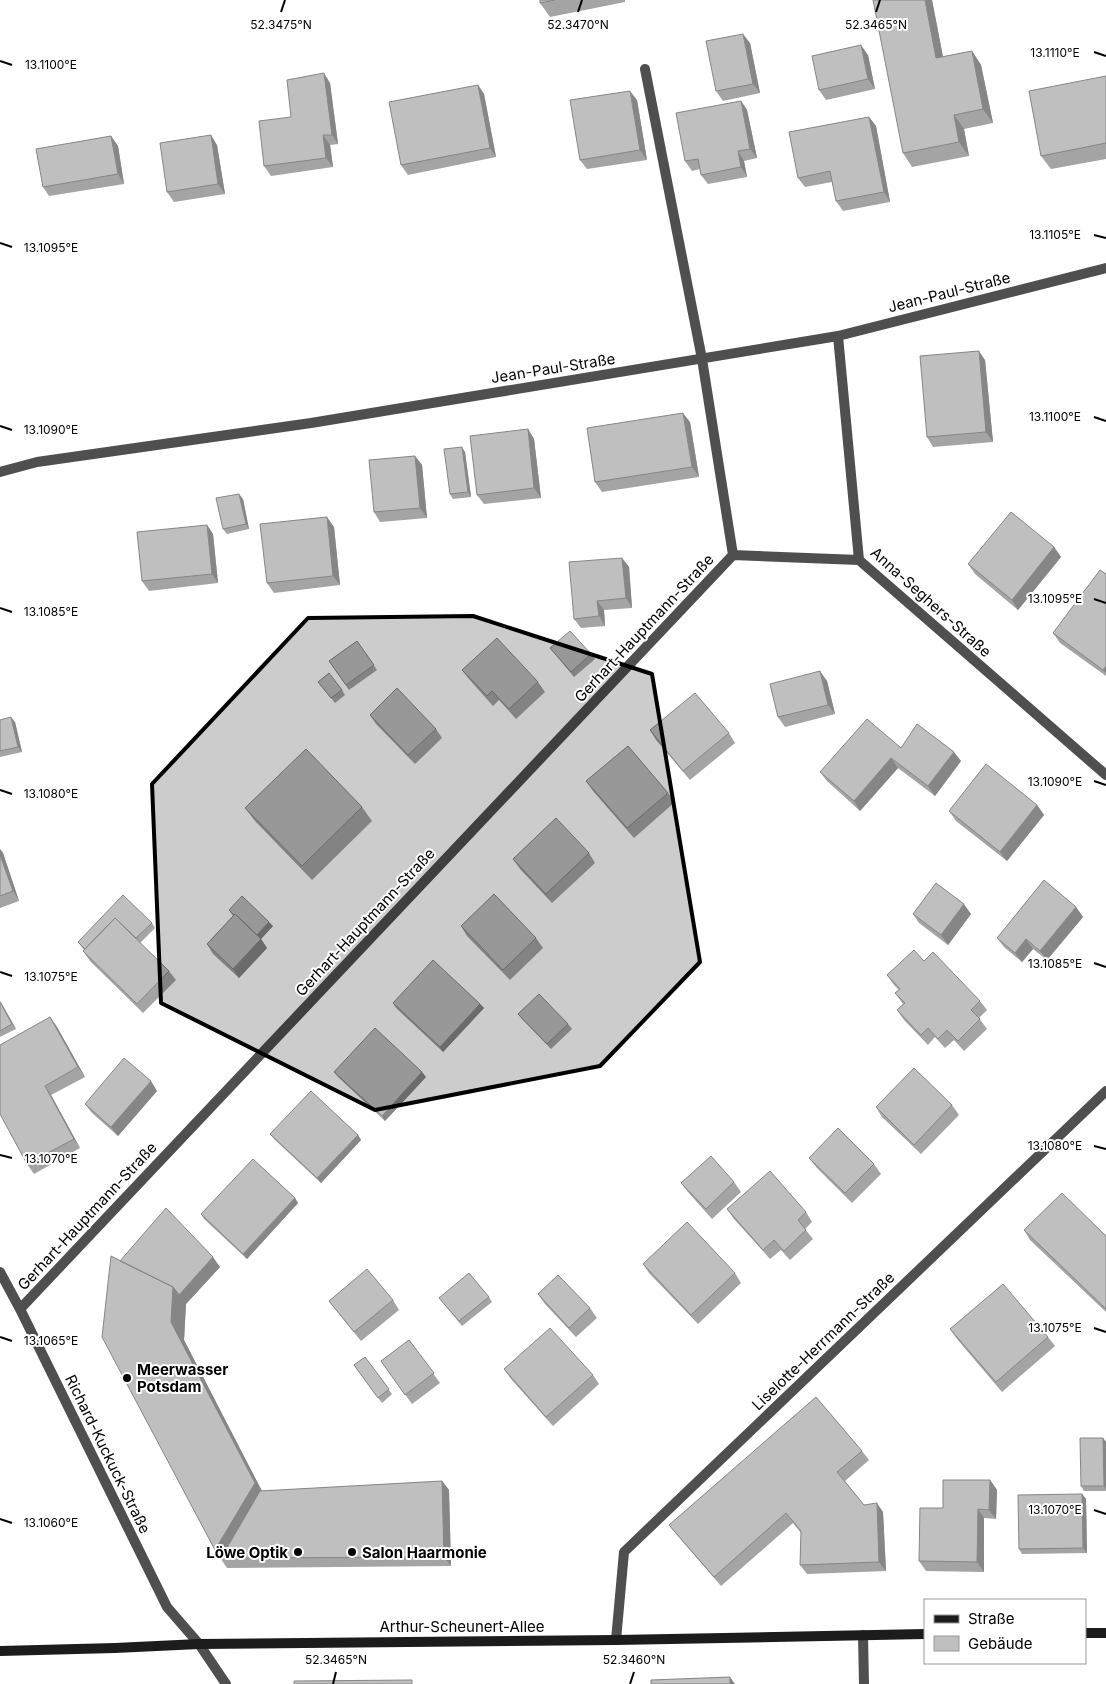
<svg xmlns="http://www.w3.org/2000/svg" width="1106" height="1684" font-family="Inter,sans-serif">
<rect width="100%" height="100%" fill="#fff"/>
<g fill="none" stroke-linecap="round" stroke-linejoin="round">
<path stroke="#4f4f4f" stroke-width="10" d="M645,69L702,359"/>
<path stroke="#4f4f4f" stroke-width="10" d="M838,336L859,560L1106,775
M0,472L37,462L311,423L838,336L1106,268
M733,555L859,560
M0,1272L20,1309L167,1607L199,1644L226,1684
M20,1309L733,555L702,359
M863,1635L864,1684
M616,1640L624,1552L1106,1091"/>
<path stroke="#1c1c1c" stroke-width="10" d="M1085,1633H1106
M0,1651L115,1648L199,1644L616,1640L925,1634"/>
</g>
<path fill="#a4a4a4" d="M540,0H625V2L550,17L540,3Z
M932,0L943,57L972,51L981,65L993,123L964,129L969,156L912,167L903,153Z
M750,43L760,93L723,101L716,91Z
M868,55L875,89L826,100L819,90Z
M1106,76V159L1051,169L1041,156Z
M330,83L338,144L330,145L333,167L271,176L264,166L291,117Z
M478,85L484,94L496,157L408,175L401,165Z
M637,100L647,160L587,169L580,160Z
M741,101L747,110L757,158L744,161L747,177L708,184L701,175L700,169L692,171L685,161Z
M869,117L876,126L890,202L843,211L836,201L832,182L805,187L798,178Z
M111,136L118,146L124,184L49,196L43,187Z
M217,145L225,194L174,202L167,192Z
M985,360L993,442L933,447L927,437Z
M690,422L699,477L602,492L595,482Z
M528,429L534,439L541,498L484,504L477,495Z
M465,452L471,497L453,499L450,494Z
M415,456L422,465L427,518L380,522L374,512Z
M243,499L249,529L227,534L223,529Z
M207,525L213,534L218,583L149,591L142,581Z
M334,527L340,585L274,593L267,583Z
M1054,547L1061,557L1018,610L975,574L968,564Z
M622,558L629,567L632,608L604,610L605,626L581,628L574,619Z
M1106,574V676L1060,643L1053,633Z
M357,641L377,670L349,690L329,661Z
M550,648L591,654L595,659L574,677Z
M462,670L538,682L545,692L516,719L499,700L493,706L469,679Z
M827,681L835,714L785,727L778,717Z
M318,682L342,690L345,695L335,703Z
M370,715L436,729L442,738L415,764L376,724Z
M0,720L15,722L22,752L0,757Z
M650,730L729,733L735,743L690,780L656,740Z
M901,748L961,761L935,796L898,768L860,811L827,781L820,772Z
M586,781L668,793L675,802L634,838L593,791Z
M1037,805L1044,815L1007,861L956,821L949,811Z
M362,807L372,821L312,880L255,821L245,808Z
M0,849L3,853L19,901L0,908Z
M589,853L595,863L552,903L520,869L513,859Z
M1076,907L1083,917L1047,960L1033,949L1022,962L1004,947L997,938Z
M229,910L273,926L261,939L267,948L239,978L213,954L207,944L233,916Z
M913,914H971L948,945L919,923Z
M152,923L155,928L140,943L169,971L176,980L143,1013L90,961L83,951L84,950L78,942Z
M461,926L536,938L543,948L510,980L467,936Z
M924,961L980,1001L987,1010L979,1018L987,1029L964,1051L954,1040L945,1048L935,1037L928,1045L904,1020L897,1010L903,1004L895,993L899,990L894,985L887,975Z
M0,1001L16,1029L0,1037Z
M393,1003L480,1004L484,1008L443,1052L396,1008Z
M518,1014L568,1024L572,1029L551,1049L522,1019Z
M50,1017L57,1027L85,1077L51,1095L80,1148L34,1174L27,1164Z
M334,1072L426,1077L385,1121L338,1077Z
M157,1091L118,1136L92,1113L85,1104Z
M952,1105L959,1115L921,1154L882,1117L876,1107Z
M270,1134L358,1135L361,1140L321,1183L274,1139Z
M809,1158L874,1164L881,1174L852,1203L816,1167Z
M734,1182L741,1192L712,1219L688,1192L681,1183Z
M295,1198L298,1203L247,1259L204,1219L201,1214Z
M727,1209L806,1212L812,1222L805,1229L813,1239L790,1260L781,1250L770,1259L734,1219Z
M1024,1230L1106,1236V1312L1030,1240Z
M120,1261L220,1267L186,1304L184,1340L262,1491L442,1481L449,1490L451,1566L227,1568L215,1550Z
M643,1264L735,1273L741,1283L698,1324L649,1273Z
M538,1294L590,1308L597,1318L576,1337L545,1304Z
M489,1297L492,1302L462,1326L439,1298Z
M393,1300L399,1310L361,1341L336,1310L329,1301Z
M950,1329L1048,1337L1055,1346L1002,1392L957,1339Z
M409,1340L440,1383L412,1404L381,1361Z
M365,1357L392,1394L382,1403L354,1365Z
M504,1369L593,1375L599,1384L553,1426L511,1379Z
M1103,1438L1106,1442V1491H1084L1081,1486Z
M862,1451L869,1460L845,1481L864,1505L883,1512L886,1571L807,1574L800,1565L801,1533L793,1523L721,1586L676,1534L669,1525Z
M990,1480L997,1490L996,1519L984,1518V1572L926,1571L919,1561L943,1508Z
M1082,1494L1086,1499L1087,1553L1022,1554L1019,1549Z"/>
<path fill="#868686" d="M925,0H932L946,72L936,58Z
M743,34L750,43L760,93L753,84Z
M861,45L868,55L875,89L868,79Z
M972,51L981,65L993,123L983,109Z
M324,73L330,83L338,144L332,135Z
M478,85L484,94L496,157L490,148Z
M630,91L637,100L647,160L640,150Z
M741,101L747,110L757,158L750,149Z
M954,115L964,129L969,156L959,142Z
M869,117L876,126L890,202L884,192Z
M211,135L217,145L225,194L218,184Z
M323,135L330,145L333,167L326,158Z
M111,136L118,146L124,184L118,174Z
M738,151L744,161L747,177L741,167Z
M979,351L985,360L993,442L986,432Z
M683,413L690,422L699,477L692,467Z
M528,429L534,439L541,498L534,488Z
M462,447L465,452L471,497L468,492Z
M415,456L422,465L427,518L420,508Z
M239,494L243,499L249,529L246,524Z
M327,517L334,527L340,585L333,576Z
M207,525L213,534L218,583L212,574Z
M1054,547L1061,557L1018,610L1012,600Z
M622,558L629,567L632,608L626,598Z
M597,601L604,610L605,626L599,616Z
M1106,666V673L1103,670Z
M820,671L827,681L835,714L828,705Z
M11,717L15,722L22,752L18,747Z
M954,752L961,761L935,796L928,786Z
M891,758L898,768L860,811L854,801Z
M1037,805L1044,815L1007,861L1000,852Z
M0,849L3,853L19,901L13,891L0,855Z
M964,904L971,914L948,945L941,935Z
M1076,907L1083,917L1047,960L1040,951Z
M269,922L273,926L261,939L267,948L239,978L233,969L256,936Z
M1026,939L1033,949L1022,962L1015,953Z
M0,1001L2,1004L16,1029L12,1024Z
M480,1004L484,1008L443,1052L440,1047Z
M50,1017L57,1027L85,1077L78,1067Z
M422,1072L426,1077L385,1121L382,1116Z
M151,1081L157,1091L118,1136L111,1127Z
M45,1086L51,1095L80,1148L74,1139Z
M358,1135L361,1140L321,1183L317,1178Z
M295,1198L298,1203L247,1259L243,1254Z
M213,1257L220,1267L186,1304L184,1340L267,1501L221,1558L215,1550L171,1322L173,1287Z
M1103,1438L1106,1442V1489L1104,1486Z
M990,1480L997,1490L996,1519L989,1510Z
M442,1481L449,1490L451,1566L444,1557Z
M1082,1494L1086,1499L1087,1553L1083,1548Z
M877,1503L883,1512L886,1571L879,1562Z
M978,1509L984,1518V1572L977,1562Z
M730,1677L735,1684H730Z"/>
<path fill="#bfbfbf" stroke="#868686" d="M540,0H555L540,3Z
M873,0H925L936,58L972,51L983,109L954,115L959,142L903,153Z
M743,34L753,84L716,91L706,41Z
M861,45L868,79L819,90L812,56Z
M324,73L332,135H323L326,158L264,166L259,121L291,117L287,80Z
M1106,76V143L1041,156L1029,91Z
M478,85L490,148L401,165L389,102Z
M630,91L640,150L580,160L570,100Z
M741,101L750,149L738,151L741,167L701,175L698,159L685,161L676,113Z
M869,117L884,192L836,201L830,171L798,178L789,132Z
M211,135L218,184L167,192L160,143Z
M111,136L118,174L43,187L36,149Z
M979,351L986,432L927,437L920,356Z
M683,413L692,467L595,482L587,428Z
M528,429L534,488L477,495L470,436Z
M462,447L468,492L450,494L444,449Z
M415,456L420,508L374,512L369,460Z
M239,494L246,524L223,529L216,498Z
M1011,512L1054,547L1012,600L968,564Z
M327,517L333,576L267,583L260,524Z
M207,525L212,574L142,581L137,532Z
M622,558L626,598L597,601L599,616L574,619L569,562Z
M1100,570L1106,574V666L1103,670L1053,633Z
M570,631L591,654L571,672L550,648Z
M497,638L538,682L509,709L492,691L487,696L462,670Z
M357,641L374,665L346,685L329,661Z
M820,671L828,705L778,717L770,684Z
M329,673L342,690L331,698L318,682Z
M397,688L436,729L408,755L370,715Z
M695,693L729,733L683,771L650,730Z
M11,717L18,747L0,751V720Z
M867,719L901,748L917,724L954,752L928,786L891,758L854,801L820,772Z
M628,746L668,793L627,828L586,781Z
M306,749L362,807L302,866L245,808Z
M986,764L1037,805L1000,852L949,811Z
M556,818L589,853L546,894L513,859Z
M0,855L13,891L0,896Z
M1044,880L1076,907L1040,951L1026,939L1015,953L997,938Z
M936,883L964,904L941,935L913,914Z
M494,894L536,938L503,970L461,926Z
M123,895L152,923L136,938L115,918L85,949L78,942Z
M242,896L269,922L257,935L235,914L234,915L229,910Z
M235,914L261,939L233,969L207,944Z
M115,918L169,971L137,1004L83,951Z
M914,950L924,961L933,952L980,1001L971,1010L980,1019L958,1041L947,1030L938,1039L928,1028L921,1035L897,1010L905,1003L895,993L900,989L887,975Z
M433,960L480,1004L440,1047L393,1003Z
M539,994L568,1024L547,1044L518,1014Z
M0,1002L12,1024L0,1031Z
M50,1017L78,1067L45,1086L74,1139L27,1164L0,1114V1045Z
M375,1028L422,1072L382,1116L334,1072Z
M124,1058L151,1081L111,1127L85,1104Z
M914,1068L952,1105L914,1145L876,1107Z
M311,1091L358,1135L317,1178L270,1134Z
M838,1128L874,1164L845,1193L809,1158Z
M711,1156L734,1182L706,1209L681,1183Z
M253,1159L295,1198L243,1254L201,1214Z
M770,1171L806,1212L798,1220L806,1230L784,1251L774,1240L763,1250L727,1209Z
M1062,1193L1106,1236V1309L1024,1230Z
M166,1208L213,1257L179,1295L173,1287L120,1261Z
M687,1222L735,1273L691,1315L643,1264Z
M111,1256L173,1287L171,1322L255,1483L215,1550L102,1337Z
M367,1269L393,1300L354,1332L329,1301Z
M469,1273L489,1297L459,1321L439,1298Z
M558,1275L590,1308L569,1328L538,1294Z
M1003,1284L1048,1337L996,1382L950,1329Z
M550,1328L593,1375L546,1417L504,1369Z
M409,1340L434,1373L405,1395L381,1361Z
M365,1357L389,1389L378,1398L354,1365Z
M816,1397L862,1451L837,1472L864,1505L877,1503L879,1562L800,1565L801,1531L786,1513L714,1577L669,1525Z
M1080,1438H1103L1104,1486H1081Z
M943,1480H990L989,1510L978,1509L977,1562L919,1561L920,1508H943Z
M442,1481L444,1557L221,1558L260,1491Z
M1082,1494L1083,1548L1019,1549L1018,1495Z
M730,1677V1684H651V1680Z
M412,1680V1684H294V1681Z"/>
<path fill="#000" fill-opacity="0.2" stroke="#000" stroke-width="4" stroke-linejoin="round" d="M473,616L652,674L700,962L600,1066L375,1110L161,1003L152,784L308,618Z"/>
<path fill="none" stroke="#000" stroke-width="2" d="M281,12L285,0M578,12L582,0M876,12L880,0M1094,52L1106,56M0,61L12,65M1094,235L1106,238M0,243L12,247M1094,417L1106,421M0,426L12,430M1094,599L1106,603M0,608L12,612M1094,781L1106,785M0,790L12,794M1094,963L1106,967M0,972L12,976M1094,1146L1106,1149M0,1155L12,1158M1094,1328L1106,1332M0,1337L12,1341M1094,1510L1106,1514M0,1519L12,1523M333,1684L336,1672M630,1684L634,1672"/>
<g fill="#000" stroke="#fff" stroke-width="2">
<circle cx="127" cy="1378" r="5"/>
<circle cx="298" cy="1552" r="5"/>
<circle cx="352" cy="1552" r="5"/>
</g>
<g text-anchor="middle" dominant-baseline="central" stroke-width="4" stroke-linejoin="round" paint-order="stroke">
<g font-size="15" fill="#000" stroke="#fff">
<text transform="translate(949 292) rotate(-14)">Jean-Paul-Straße</text>
<text transform="translate(553 368) rotate(-9)">Jean-Paul-Straße</text>
<text transform="translate(931 602) rotate(42)">Anna-Seghers-Straße</text>
<text transform="translate(644 628) rotate(-47)">Gerhart-Hauptmann-Straße</text>
<text transform="translate(365 922) rotate(-47)">Gerhart-Hauptmann-Straße</text>
<text transform="translate(87 1216) rotate(-47)">Gerhart-Hauptmann-Straße</text>
<text transform="translate(823 1341) rotate(-44)">Liselotte-Herrmann-Straße</text>
<text transform="translate(108 1454) rotate(64)">Richard-Kuckuck-Straße</text>
<text x="462" y="1626">Arthur-Scheunert-Allee</text>
</g>
<g font-size="15" font-weight="bold" fill="#000" stroke="#fff" text-anchor="start">
<text x="137" y="1369">Meerwasser<tspan x="137" dy="17">Potsdam</tspan></text>
<text x="288" y="1552" text-anchor="end">Löwe Optik</text>
<text x="362" y="1552">Salon Haarmonie</text>
</g>
</g>
<g font-size="12" text-anchor="middle" fill="#000" stroke="#fff" stroke-width="4" stroke-linejoin="round" paint-order="stroke">
<text x="281" y="29">52.3475°N</text>
<text x="578" y="29">52.3470°N</text>
<text x="876" y="29">52.3465°N</text>
<text x="1055" y="57">13.1110°E</text>
<text x="51" y="69">13.1100°E</text>
<text x="1055" y="239">13.1105°E</text>
<text x="51" y="252">13.1095°E</text>
<text x="1055" y="421">13.1100°E</text>
<text x="51" y="434">13.1090°E</text>
<text x="1055" y="603">13.1095°E</text>
<text x="51" y="616">13.1085°E</text>
<text x="1055" y="786">13.1090°E</text>
<text x="51" y="798">13.1080°E</text>
<text x="1055" y="968">13.1085°E</text>
<text x="51" y="981">13.1075°E</text>
<text x="1055" y="1150">13.1080°E</text>
<text x="51" y="1163">13.1070°E</text>
<text x="1055" y="1332">13.1075°E</text>
<text x="51" y="1345">13.1065°E</text>
<text x="1055" y="1514">13.1070°E</text>
<text x="51" y="1527">13.1060°E</text>
<text x="336" y="1664">52.3465°N</text>
<text x="634" y="1664">52.3460°N</text>
</g>
<rect x="924" y="1599" width="162" height="65" fill="#ffffff" stroke="#999999"/>
<rect x="934" y="1615" width="25" height="8" fill="#1c1c1c" stroke="#999999"/>
<text x="968" y="1624" font-size="15" fill="#000000">Straße</text>
<rect x="934" y="1636" width="25" height="15" fill="#bfbfbf" stroke="#999999"/>
<text x="968" y="1649" font-size="15" fill="#000000">Gebäude</text>
</svg>
